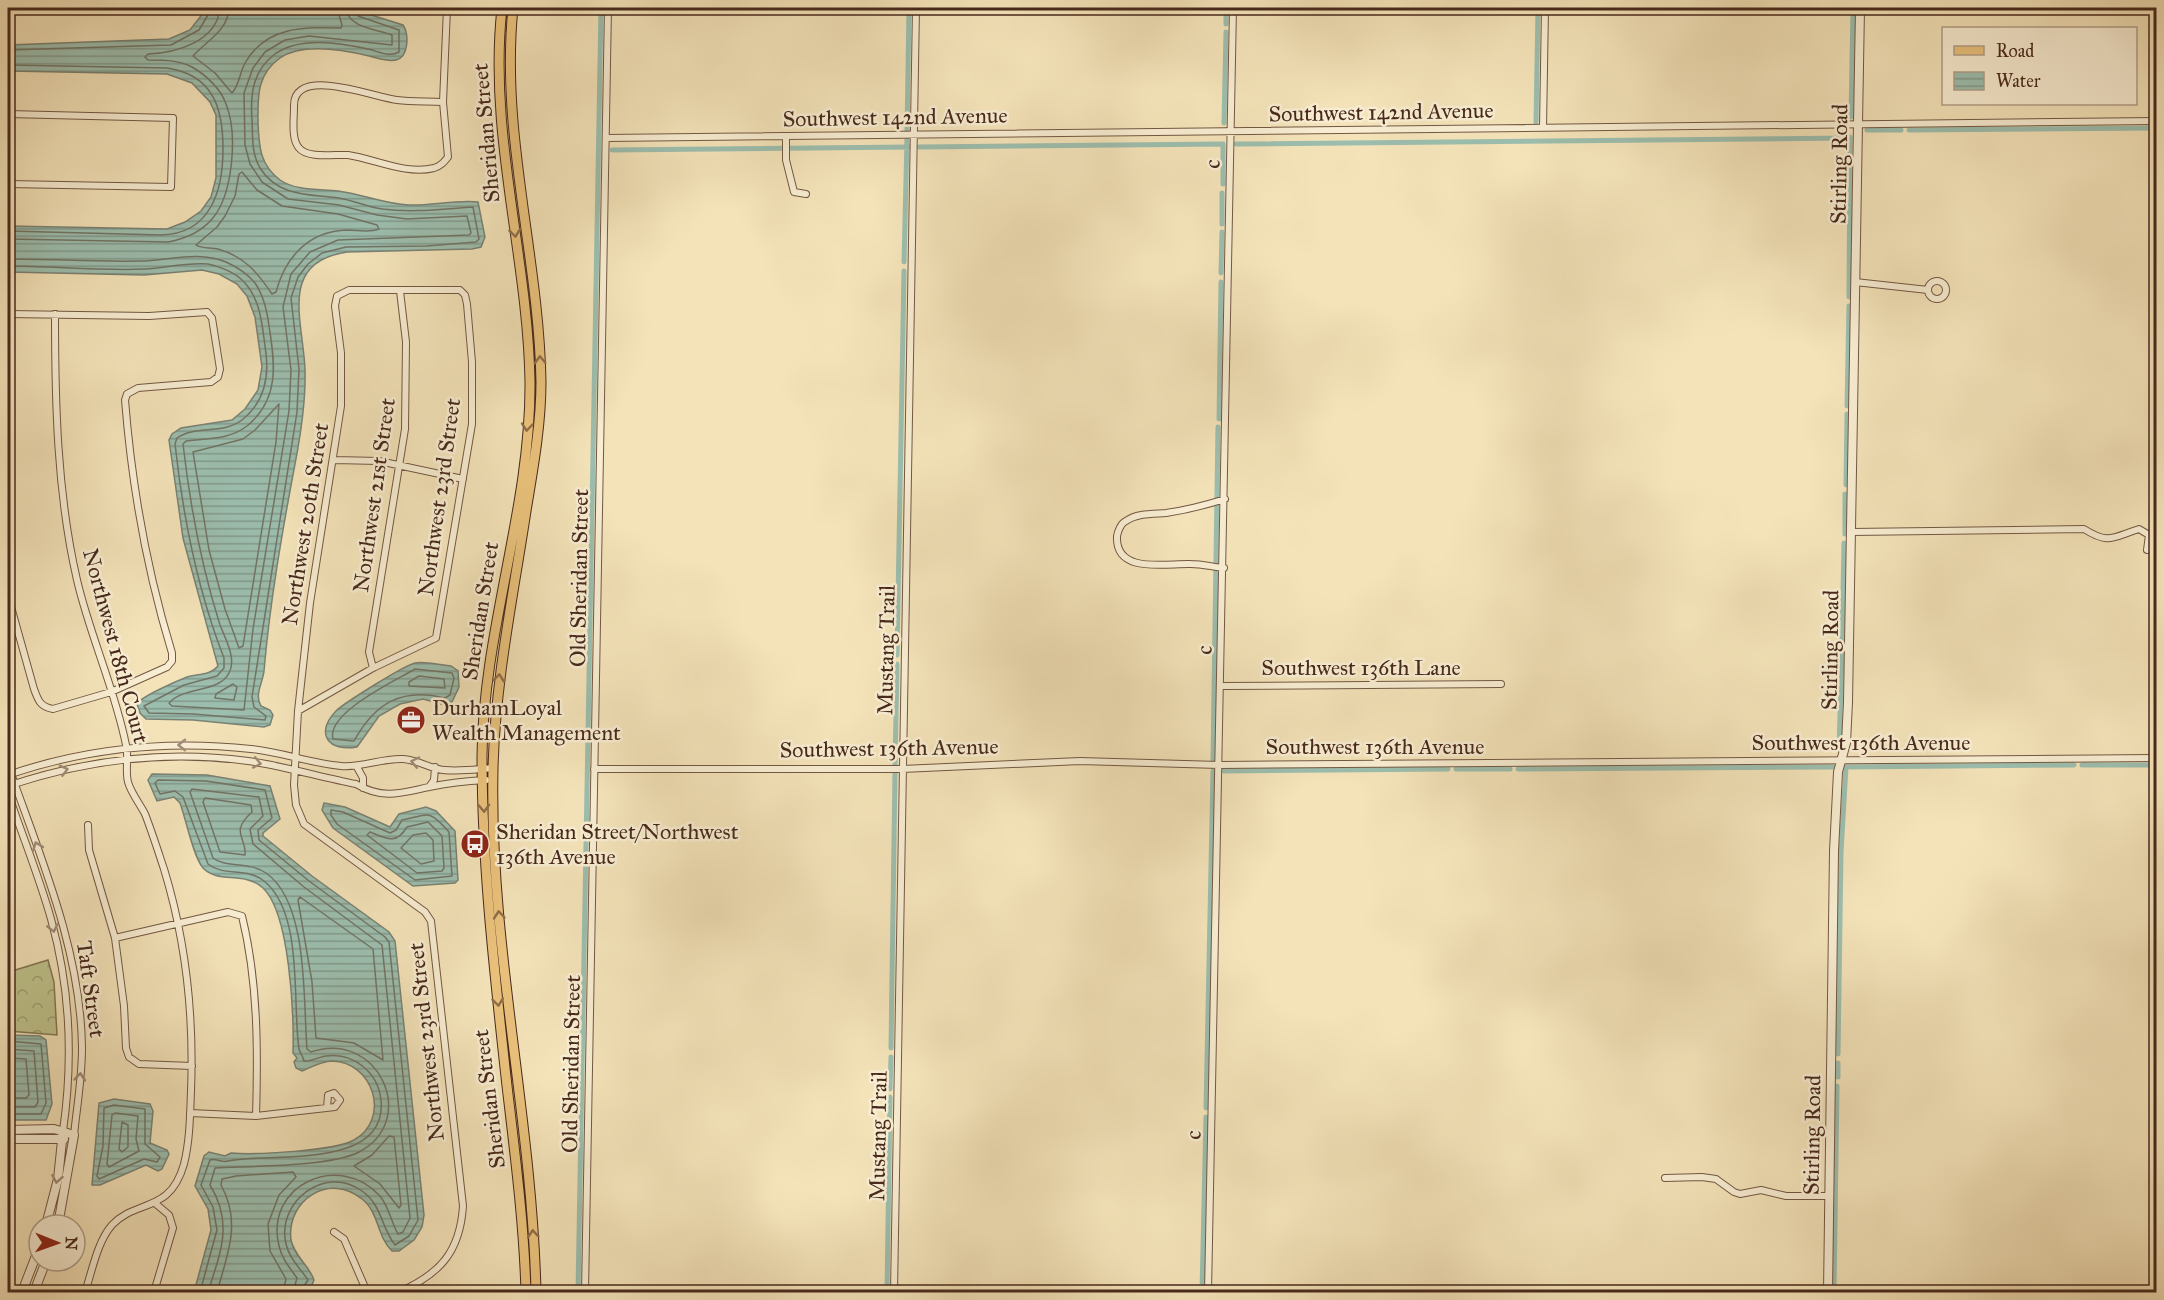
<svg xmlns="http://www.w3.org/2000/svg" width="2164" height="1300" font-family="'IM FELL Great Primer',serif">
<defs>
<pattern id="park-crowns" width="20" height="18" patternUnits="userSpaceOnUse" patternTransform="scale(1.5)"><rect width="20" height="18" fill="#bfc38d"/><path d="M2 6a3 3 0 1 1 6 0M12 15a3 3 0 1 1 6 0" fill="none" stroke="#9d9e72"/></pattern>
<pattern id="water-rules" width="6" height="5" patternUnits="userSpaceOnUse" patternTransform="scale(1.5)"><rect width="6" height="5" fill="#9cbeae"/><path d="M0 2.5h6" fill="none" stroke="#819a8d"/></pattern>
</defs>
<rect width="100%" height="100%" fill="#f4e3b9"/>
<filter id="stains"><feTurbulence type="fractalNoise" baseFrequency=".00333" numOctaves="4"/><feColorMatrix values="0 0 0 0 .2 0 0 0 0 .09 0 0 0 0 .02 0 0 0 .5 -.17"/></filter>
<radialGradient id="worn" r=".72"><stop offset=".6" stop-color="#630" stop-opacity="0"/><stop offset="1" stop-color="#630" stop-opacity=".3"/></radialGradient>
<path fill="url(#park-crowns)" stroke="#837654" stroke-width="1.5" d="M8,959L12,971L48,960L54,982L57,1035L8,1031Z"/>
<path fill="url(#water-rules)" stroke="#7a8274" stroke-width="1.5" d="M207,8H349L403,25C409,34 409,57 396,60C388,62 378,58 369,56C344,50 303,42 280,58C256,75 258,98 258,123C259,147 260,165 280,180C296,191 319,189 338,191C362,194 384,204 409,205C429,206 461,199 478,202L485,237L481,247L472,249L347,252C278,262 303,321 305,369C306,401 301,433 295,464C282,533 270,601 264,671C263,682 254,695 261,706L270,710L273,715L270,725L264,727L193,720L146,719L140,713L137,704C142,696 177,681 187,677C198,674 211,675 218,666L183,538L169,440L172,434L181,428L232,420L245,409L258,390L262,367L255,317L247,296L237,284L219,274L202,270L144,275L8,272V226L167,229L185,222L201,211L211,197L216,178V115L210,102L192,83L167,74L8,71V45L169,39L190,30Z
M429,663L451,666L458,671L459,687L452,702L445,705L423,699L400,704L379,716L357,747C329,752 314,734 336,711C344,703 405,665 415,663C420,662 425,663 429,663Z
M152,774L207,775L270,786L280,819L263,833V836L312,876L389,932L395,941L424,1215L422,1227L414,1240L399,1251H392C377,1237 379,1212 362,1199C330,1172 286,1200 291,1240C294,1256 309,1265 314,1280L311,1287L301,1292H194L211,1230L208,1209L195,1186L204,1156L209,1152L225,1156L231,1153C255,1155 335,1151 354,1140C391,1119 374,1062 332,1061C321,1061 312,1067 302,1071L296,1068L294,1062L297,1058L293,1053C294,1015 290,913 263,888C245,871 218,884 203,868C193,856 186,819 180,803L174,797L157,801L148,780Z
M324,803L345,807L390,827L399,814L426,807L436,811L455,831L458,880L455,883L413,886L333,828L322,810Z
M8,1035L40,1036L46,1040L52,1104L46,1120H8Z
M114,1099L150,1104L153,1111L150,1143L167,1150L169,1154L162,1169L158,1171L146,1165L100,1185H92L99,1103Z"/>
<g fill="none" stroke-linecap="round" stroke-linejoin="round">
<path stroke="#727465" stroke-width="1.5" d="M229,8C228,31 206,41 193,56L215,73L232,93C239,86 240,72 245,63C266,26 304,27 341,28L342,25L337,8
M8,50L171,45L199,30L212,8
M8,65L167,68C214,75 223,109 223,149C223,190 211,234 161,235L8,231
M242,172L257,190L282,206L338,214L377,225L379,229C370,233 357,230 347,230C308,231 285,258 276,292L272,294C257,272 245,257 218,249C211,247 202,249 196,245L217,227L225,216L235,196L239,174Z
M8,239L168,242C184,239 201,232 212,219C233,195 238,134 226,104C221,89 206,75 192,67C179,60 163,60 148,60L145,57L148,54C175,53 217,42 220,8
M8,259C52,259 96,262 140,261C168,261 198,250 226,262C237,267 247,273 255,283C264,296 267,310 269,326C275,363 280,399 247,426C229,440 207,438 186,441L183,444C190,506 201,565 220,625C225,638 237,659 229,673C219,693 184,686 169,703L172,706L244,710L253,629L289,411L291,370L283,307L291,274L310,252L338,240L469,235L471,233L467,216L407,219L377,215L339,205L288,199L262,182L250,164L245,145L244,93L253,68L265,52L285,40L309,36L392,45V35C376,29 348,28 346,8
M8,266C53,266 99,271 145,269C165,268 187,262 208,264C219,266 233,272 241,279C260,296 262,323 265,346C270,375 266,401 242,420C222,435 195,425 177,438L175,444C183,517 197,589 224,658V668L217,676L184,685L144,706L149,713L193,714L265,720L266,716L254,707L252,697L297,412L299,369L291,298L298,277L308,264L322,253L346,247L427,246L476,242L479,239L473,207C442,209 413,213 382,209C367,207 353,200 338,198C309,194 278,197 260,168C251,152 253,137 252,120C250,94 253,70 275,54C300,36 340,43 368,49C378,51 389,58 399,52V30L358,16L354,8
M279,404L276,442L243,646L239,648L225,609L209,550L193,452L243,439L255,430Z
M415,669L452,673L454,678L450,695L445,698C402,687 375,703 354,741L333,739C326,713 395,681 415,669Z
M419,676L444,679L445,688L409,686V682Z
M233,684L237,687L234,700L215,698L216,694Z
M205,798L251,805L252,812C229,833 247,837 245,855L220,852L203,802Z
M331,810L343,812L390,833L396,830L402,820C429,815 428,808 449,832L452,876L415,880L337,824L331,815Z
M428,822L442,836L444,868L442,871L417,873L367,835L370,832C387,839 396,845 407,827Z
M426,833L433,840L434,861L421,864L401,848L413,835Z
M300,897L373,949L383,1060L354,1043L316,1038L312,982L298,900Z
M8,1041L41,1044L46,1103L41,1114H8
M8,1049L34,1051L38,1102L35,1107H8
M8,1058L26,1059L29,1095L26,1098H8
M114,1105L145,1109V1144L160,1157L157,1162L144,1159L99,1179L97,1176L103,1146L104,1108Z
M115,1113L138,1116L136,1139L139,1151L109,1167L107,1164L112,1115Z
M122,1122L128,1125V1147L122,1152L119,1149Z
M389,1136L394,1137L401,1205L399,1208L380,1184L354,1166L372,1155Z
M200,1292L217,1230L213,1207L201,1185L210,1160C216,1158 222,1163 228,1161C269,1152 388,1171 381,1100C378,1072 353,1052 326,1056C318,1057 311,1062 304,1061C303,1056 300,1053 299,1049C292,1003 304,913 264,881C247,867 224,877 208,864L183,797L175,791L160,794L155,783L158,780L206,781L265,790L272,818L258,830L259,840L309,881L385,937L389,942L418,1220L409,1236L395,1245C381,1227 382,1205 362,1191C325,1164 276,1202 286,1244C289,1258 300,1268 308,1280L300,1292
M208,1292C220,1253 234,1224 210,1185L215,1168C248,1166 331,1167 359,1152C420,1120 378,1029 311,1052L307,1049C303,1001 309,903 266,873C249,861 225,868 213,858L190,792L192,789L259,797L263,816L250,829L253,844L304,887L382,945L410,1218L403,1232L398,1234C391,1222 389,1207 380,1196C339,1151 264,1185 279,1246C282,1259 290,1268 297,1278L293,1292
M217,1292C227,1255 242,1223 221,1185L222,1179L236,1176L293,1172L296,1177L279,1195L268,1224L270,1251L286,1279L283,1292"/>
<path stroke="#9cbeae" stroke-width="5" d="M1226,24V8
M1851,117L1853,8
M1536,122L1538,8
M1224,123L1226,32
M1867,130H1901
M1909,130L2156,128
M907,131L909,8
M1236,144L1850,138
M919,147L1223,144V184
M612,150L910,147
M1222,224V193
M904,262L907,139
M1221,273L1222,232
M1849,297L1850,137
M1847,406L1849,306
M1219,419L1221,282
M1846,485L1847,414
M1845,534V494
M1842,642L1844,543
M897,655L904,271
M1839,749L1842,651
M1213,761L1218,427
M895,765L897,664
M2082,765H2156
M1456,769H1510
M1518,769L1833,767
M1224,771L1448,769
M891,1048L895,772
M1838,1054L1841,852L1846,767L2074,765
M1838,1077V1063
M890,1089L891,1057
M1206,1108L1213,771
M578,1292L601,8
M887,1292L890,1097
M1202,1292L1206,1117
M1834,1292L1837,1086"/>
<g stroke="#725843" stroke-width="8">
<path id="minor" d="M443,102C428,101 412,102 397,100C375,98 292,64 294,107C294,119 291,139 299,148C308,159 335,154 348,155C375,159 406,175 434,168C441,166 444,162 448,157L443,102L447,8
M8,114L173,118L171,187L8,184
M1543,128L1545,8
M786,136V160L794,192L806,194
M606,138L2156,121
M1928 290a9 9 0 1 1 18 0a9 9 0 1 1-18 0Z
M1855,282L1928,290
M8,314L149,316L207,312L212,318L220,369L218,377L211,382L138,388L127,394L125,400C132,488 146,568 172,653V661L167,667L111,692L53,709C40,707 38,700 34,689L8,596
M55,314C55,403 57,493 77,580C90,636 115,689 126,745C129,757 125,770 128,782C131,793 140,804 145,814C152,832 158,851 164,869C186,941 194,1015 191,1091C190,1115 190,1140 184,1164C170,1214 136,1199 112,1225C97,1242 92,1272 85,1292
M335,460L379,461L463,479
M1851,532L2084,529C2109,545 2113,537 2139,529L2149,535L2147,550
M1224,568C1213,567 1202,564 1191,564C1167,563 1115,575 1117,536C1118,531 1121,523 1126,521C1137,513 1153,514 1166,513C1186,510 1206,505 1225,499
M373,668L369,652L405,429L406,342L400,291
M1222,686L1501,684
M298,711L373,668L436,638L472,424V362L467,304L465,295L460,290H349L337,296L335,306L341,353V406L310,603L298,711L294,785L296,805L304,824L425,912L431,921L463,1206C460,1252 440,1274 399,1292
M8,765C40,856 81,950 82,1048C82,1078 77,1106 74,1135
M357,767L363,778V788
M594,769H902L1080,761L1219,765L2156,758
M8,775C87,748 167,740 251,749C281,752 310,763 341,766C362,768 381,758 403,759C416,760 426,766 438,769C454,773 477,769 493,768
M8,786C85,760 167,750 248,761C284,766 320,777 356,784C383,800 401,793 429,787C448,783 466,781 486,780
M429,787L434,780L435,767
M8,793C22,835 39,876 51,919C70,987 73,1061 63,1131
M88,825L89,850L115,938L124,1006L126,1048L129,1057L139,1064L192,1066
M115,938L228,912L242,916C258,982 258,1049 256,1116
M190,1113L256,1116L335,1107L340,1100L334,1093L328,1095L327,1108
M1665,1178L1702,1177L1716,1179L1734,1192L1740,1194L1761,1190L1786,1196H1829
M334,1232L344,1239L367,1292
M154,1292L173,1228L169,1215L156,1204
M585,1292L608,8
M894,1292L916,8
M1208,1292L1233,8"/>
</g>
<g stroke="#725843" stroke-width="10">
<path id="tertiary" d="M8,1130L54,1129L74,1135
M8,1139H64
M46,1225L58,1179L63,1131
M58,1225L74,1135
M22,1292L39,1248
M34,1292L46,1261
M1828,1292L1834,851L1838,772L1846,743L1848,702L1860,8"/>
</g>
<g stroke="#47291c" stroke-width="11">
<path id="primary" d="M502,8C488,134 528,257 530,382C531,508 483,630 482,756C482,866 495,976 507,1086C515,1154 524,1223 526,1292
M513,8C500,134 539,257 541,382C541,425 533,469 526,511C513,597 495,682 493,769C489,945 532,1117 536,1292"/>
</g>
<use href="#minor" stroke="#f8edd2" stroke-width="6"/>
<use href="#tertiary" stroke="#f8edd2" stroke-width="8"/>
<use href="#primary" stroke="#eac27c" stroke-width="9"/>
</g>
<defs><path id="oneway-chevron" d="M-2-3.5L2.5 0L-2 3.5" fill="none" stroke-width="1.6" stroke-linecap="round" stroke-linejoin="round" transform="scale(1.5)"/></defs>
<g stroke="#906e47">
<use href="#oneway-chevron" transform="translate(515 233) rotate(83)"/>
<use href="#oneway-chevron" transform="translate(540 360) rotate(-92)"/>
<use href="#oneway-chevron" transform="translate(527 427) rotate(95)"/>
<use href="#oneway-chevron" transform="translate(499 678) rotate(-84)"/>
<use href="#oneway-chevron" transform="translate(484 808) rotate(88)"/>
<use href="#oneway-chevron" transform="translate(499 915) rotate(-95)"/>
<use href="#oneway-chevron" transform="translate(498 1002) rotate(83)"/>
<use href="#oneway-chevron" transform="translate(533 1234) rotate(-95)"/>
</g>
<g stroke="#a08b77">
<use href="#oneway-chevron" transform="translate(182 745) rotate(-180)"/>
<use href="#oneway-chevron" transform="translate(415 762) rotate(-168)"/>
<use href="#oneway-chevron" transform="translate(257 763) rotate(11)"/>
<use href="#oneway-chevron" transform="translate(64 770) rotate(-14)"/>
<use href="#oneway-chevron" transform="translate(37 846) rotate(-110)"/>
<use href="#oneway-chevron" transform="translate(53 928) rotate(77)"/>
<use href="#oneway-chevron" transform="translate(80 1077) rotate(-85)"/>
<use href="#oneway-chevron" transform="translate(57 1179) rotate(100)"/>
</g>
<defs>
<g id="office-disc" transform="scale(1.5)"><circle r="9.5" fill="#8f2418" stroke="#f8edd2"/><path d="M-6-3h4V-5.5h4V-3h4V5H-6ZM-1-4.5V-3h2v-1.5ZM-6 0V1H6V0Z" fill="#fff"/></g>
<g id="bus-disc" transform="scale(1.5)"><circle r="9.5" fill="#8f2418" stroke="#f8edd2"/><path d="M-5-6H5V4H4V6H2V4H-2V6H-4V4H-5ZM-3.5-4V0h7V-4ZM-3.5 1.2v1.5H-2V1.2ZM2 1.2v1.5H3.5V1.2Z" fill="#fff"/></g>
</defs>
<g fill-rule="evenodd">
<use href="#office-disc" x="411" y="720"/>
<use href="#bus-disc" x="475" y="844"/>
</g>
<g text-anchor="middle" dominant-baseline="central" stroke-width="5" stroke-linejoin="round" paint-order="stroke">
<g font-size="22" fill="#47291c" stroke="#f8edd2">
<text transform="translate(1381 112) rotate(-1)">Southwest 142nd Avenue</text>
<text transform="translate(895 117) rotate(-1)">Southwest 142nd Avenue</text>
<text transform="translate(486 133) rotate(-95)">Sheridan Street</text>
<text transform="translate(1212 164) rotate(-89)">c</text>
<text transform="translate(1839 164) rotate(-89)">Stirling Road</text>
<text transform="translate(374 495) rotate(-82)">Northwest 21st Street</text>
<text transform="translate(439 497) rotate(-82)">Northwest 23rd Street</text>
<text transform="translate(305 524) rotate(-81)">Northwest 20th Street</text>
<text transform="translate(579 578) rotate(-89)">Old Sheridan Street</text>
<text transform="translate(480 611) rotate(-81)">Sheridan Street</text>
<text transform="translate(116 646) rotate(75)">Northwest 18th Court</text>
<text transform="translate(886 650) rotate(-89)">Mustang Trail</text>
<text transform="translate(1204 650) rotate(-89)">c</text>
<text transform="translate(1830 650) rotate(-89)">Stirling Road</text>
<text x="1361" y="667">Southwest 136th Lane</text>
<text x="1861" y="742">Southwest 136th Avenue</text>
<text x="1375" y="746">Southwest 136th Avenue</text>
<text transform="translate(889 748) rotate(-1)">Southwest 136th Avenue</text>
<text transform="translate(91 989) rotate(82)">Taft Street</text>
<text transform="translate(426 1042) rotate(-96)">Northwest 23rd Street</text>
<text transform="translate(571 1064) rotate(-89)">Old Sheridan Street</text>
<text transform="translate(489 1099) rotate(-97)">Sheridan Street</text>
<text transform="translate(1193 1135) rotate(-89)">c</text>
<text transform="translate(1812 1135) rotate(-89)">Stirling Road</text>
<text transform="translate(878 1136) rotate(-89)">Mustang Trail</text>
</g>
<g font-size="22" fill="#47291c" stroke="#f8edd2" text-anchor="start">
<text x="432" y="707">DurhamLoyal<tspan x="432" dy="25">Wealth Management</tspan></text>
<text x="496" y="831">Sheridan Street/Northwest<tspan x="496" dy="25">136th Avenue</tspan></text>
</g>
</g>
<rect width="2164" height="1300" fill="none" stroke="#f4e3b9" stroke-width="30"/>
<rect x="9" y="9" width="2146" height="1282" fill="none" stroke="#47291c" stroke-width="3"/>
<rect x="15" y="15" width="2134" height="1270" fill="none" stroke="#47291c" stroke-width="1.5"/>
<rect x="1942" y="27" width="195" height="78" fill="#f8edd2" stroke="#b19f89" stroke-width="1.5"/>
<rect x="1954" y="46" width="30" height="9" fill="#eac27c" stroke="#b19f89" stroke-width="1.5"/>
<text x="1996" y="57" font-size="18" fill="#47291c">Road</text>
<rect x="1954" y="72" width="30" height="18" fill="url(#water-rules)" stroke="#b19f89" stroke-width="1.5"/>
<text x="1996" y="87" font-size="18" fill="#47291c">Water</text>
<g transform="translate(57 1243) rotate(91)"><circle r="28" fill="#f8edd2" stroke="#b19f89" stroke-width="1.5"/>
<path d="M0-4.5L10 22L0 15L-10 22Z" fill="#8f2418"/>
<text y="-9" font-size="16" font-weight="bold" text-anchor="middle" fill="#47291c">N</text>
</g>
<rect width="100%" height="100%" filter="url(#stains)"/>
<rect width="100%" height="100%" fill="url(#worn)"/>
</svg>
